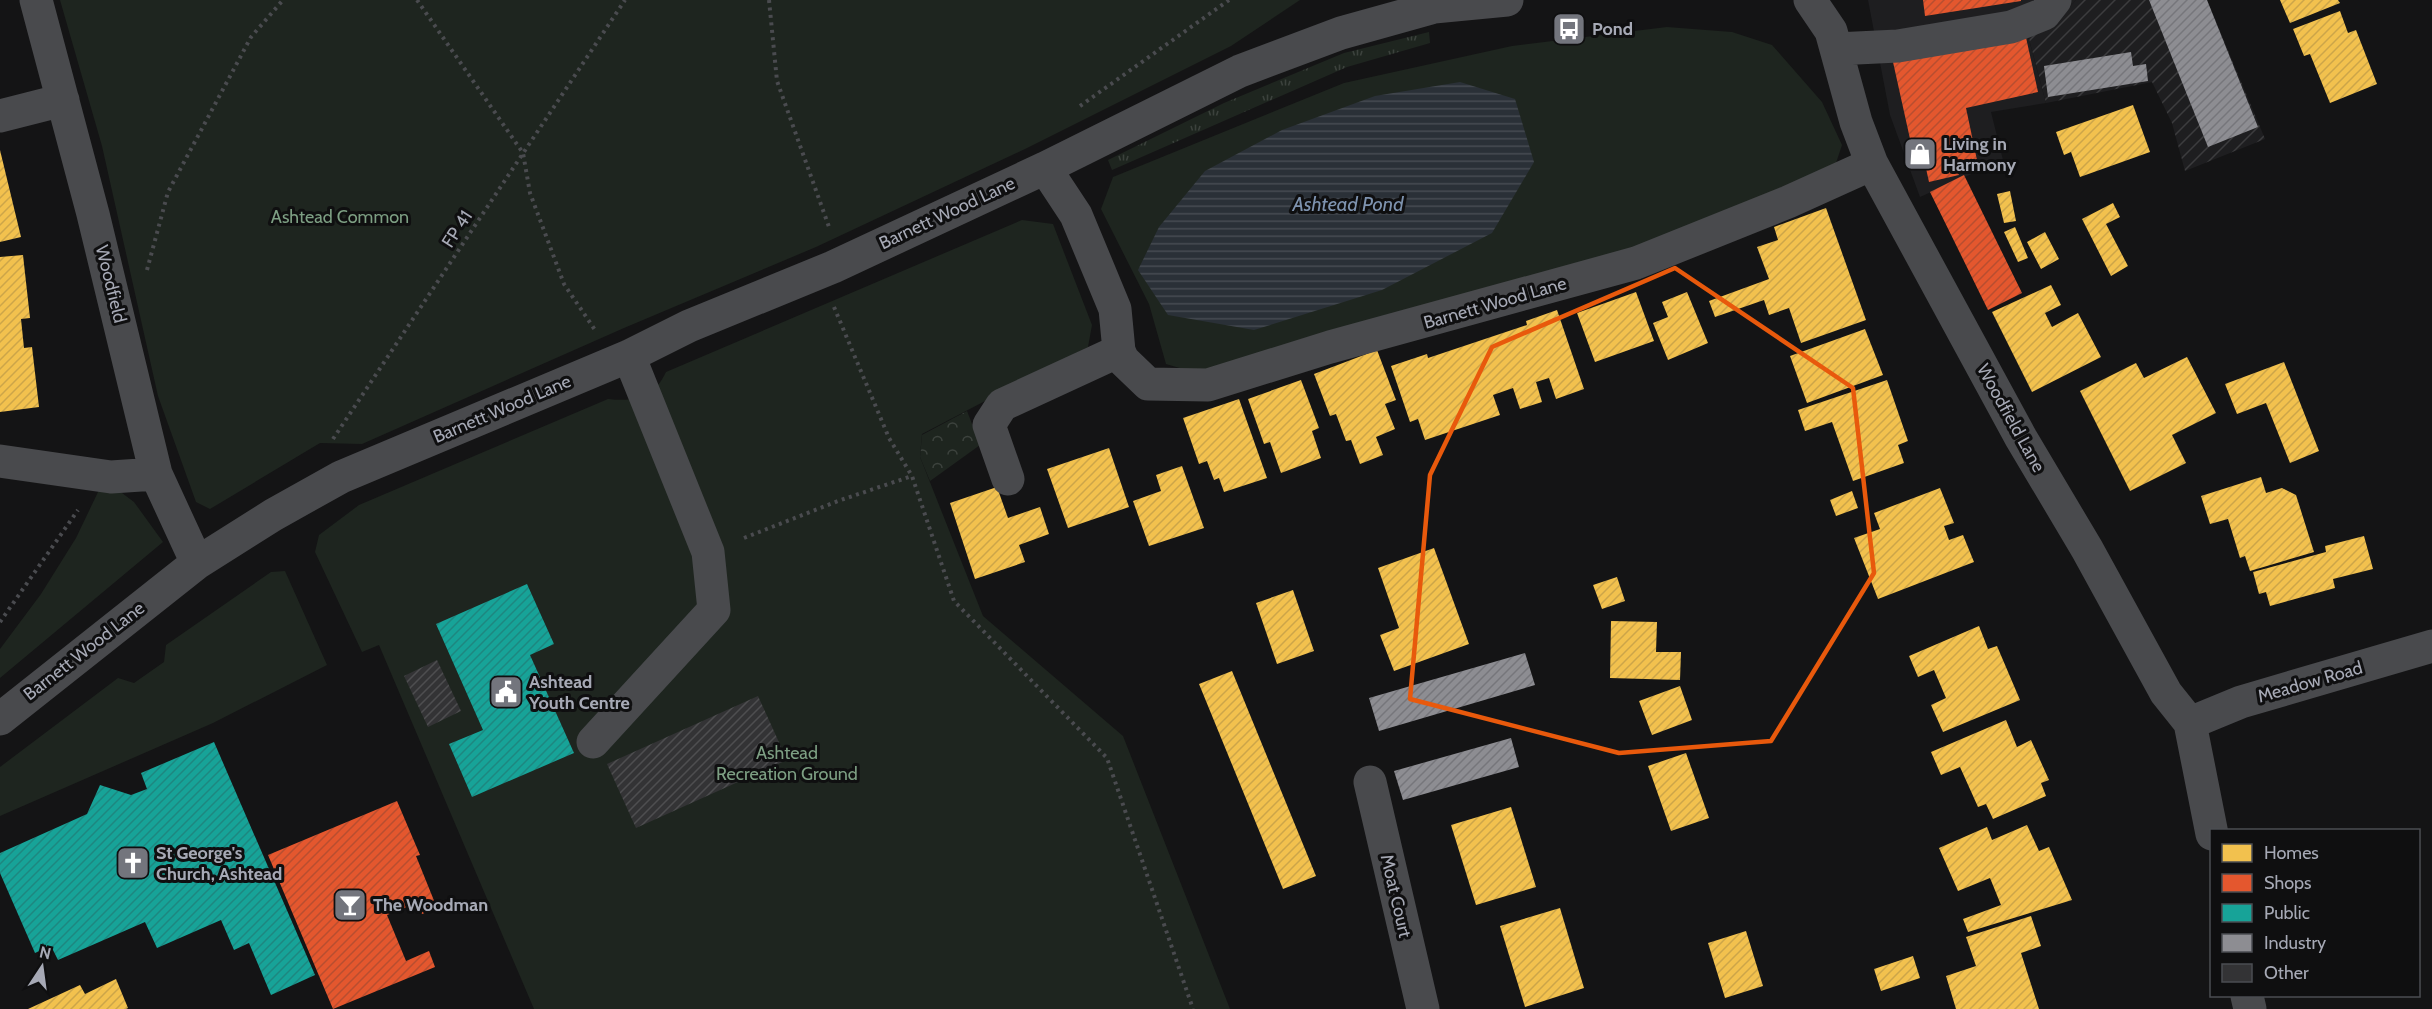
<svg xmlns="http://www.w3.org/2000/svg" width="2432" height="1009" font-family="Cabin,sans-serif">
<defs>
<pattern id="industrial-furrows" width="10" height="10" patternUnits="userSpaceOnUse" patternTransform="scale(1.5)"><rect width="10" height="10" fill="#1e1e20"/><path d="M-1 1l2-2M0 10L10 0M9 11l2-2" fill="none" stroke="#3c3c3e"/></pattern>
<pattern id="grass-tufts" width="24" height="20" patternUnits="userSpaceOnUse" patternTransform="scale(1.5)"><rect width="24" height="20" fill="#1e251f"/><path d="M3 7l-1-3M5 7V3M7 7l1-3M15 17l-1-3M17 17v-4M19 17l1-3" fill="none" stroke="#3c423d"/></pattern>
<pattern id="forest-crowns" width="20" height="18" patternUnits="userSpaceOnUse" patternTransform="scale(1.5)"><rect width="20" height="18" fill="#1e251f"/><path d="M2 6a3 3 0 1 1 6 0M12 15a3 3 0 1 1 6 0" fill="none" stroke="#3c423d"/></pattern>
<pattern id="water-rules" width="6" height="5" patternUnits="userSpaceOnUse" patternTransform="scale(1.5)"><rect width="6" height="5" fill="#2a3037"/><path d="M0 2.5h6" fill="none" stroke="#464b52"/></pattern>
<pattern id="homes-hatch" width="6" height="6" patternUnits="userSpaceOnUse" patternTransform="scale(1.5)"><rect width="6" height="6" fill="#f2c14e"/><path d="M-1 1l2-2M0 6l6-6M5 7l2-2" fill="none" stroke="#cca549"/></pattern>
<pattern id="shops-hatch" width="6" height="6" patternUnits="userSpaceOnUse" patternTransform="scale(1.5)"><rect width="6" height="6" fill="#e4572e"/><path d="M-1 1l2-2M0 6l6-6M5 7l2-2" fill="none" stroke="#b84e30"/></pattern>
<pattern id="public-hatch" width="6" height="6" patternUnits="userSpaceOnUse" patternTransform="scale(1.5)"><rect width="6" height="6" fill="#17a398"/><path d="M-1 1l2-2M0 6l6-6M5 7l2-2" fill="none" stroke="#1e8780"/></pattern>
<pattern id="industry-hatch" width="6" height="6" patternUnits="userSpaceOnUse" patternTransform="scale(1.5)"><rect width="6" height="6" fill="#8d8d92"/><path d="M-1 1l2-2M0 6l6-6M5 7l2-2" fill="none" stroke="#76767b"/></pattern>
<pattern id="building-hatch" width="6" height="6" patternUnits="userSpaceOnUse" patternTransform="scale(1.5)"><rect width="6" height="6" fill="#333335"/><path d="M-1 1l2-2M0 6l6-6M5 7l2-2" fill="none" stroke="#4e4e50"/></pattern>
</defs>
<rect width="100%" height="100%" fill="#141415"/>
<path fill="#1e1e20" d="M1868,0H2076L2053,26L2028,36L2046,103L1991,112L2003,160L1920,197L1890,115Z"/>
<path fill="url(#industrial-furrows)" d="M2076,0H2207L2265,139L2185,171L2172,123L2152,82L2046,103L2028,35L2053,26Z"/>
<path fill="url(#grass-tufts)" d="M1429,32L1430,43L1347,67L1112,170L1108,160L1224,103L1344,53Z"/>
<path fill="url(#forest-crowns)" d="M967,411L980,445L930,481L920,457L922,435Z"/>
<path fill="#1e251f" d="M60,0H1300L1231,46L1025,149L816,247L624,328L362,444L320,443L210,509L196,502L158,396L102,146Z
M1667,27L1732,32L1772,45L1822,102L1842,145L1835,166L1648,245L1203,375L1166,364L1149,304L1101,209L1113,177L1344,83L1512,46Z
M1022,220L1053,224L1092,325L1088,347L922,434L920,457L983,616L1123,736L1230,1009H534L379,645L362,652L315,552L319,535L359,505L608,399C635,402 654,398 666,372Z
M99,490L122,493L134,502L163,542L0,678V649L41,594L76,538Z
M285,571L327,665L213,723L0,816V767L118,678L134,683L164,662L166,645L271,572Z"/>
<path fill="url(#water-rules)" d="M1460,82L1515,99L1534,162L1492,233L1382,290L1254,330L1168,315L1138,270L1159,227L1205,171L1282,130L1375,96Z"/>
<path fill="url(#homes-hatch)" d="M2280,0H2338L2340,3L2290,23Z
M2340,11L2348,33L2356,30L2377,84L2330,103L2310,54L2304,56L2293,29Z
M2133,105L2150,152L2080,177L2071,152L2064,155L2056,132Z
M0,150L21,237L0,242Z
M2010,191L2016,221L2004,223L1997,194Z
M2113,203L2120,217L2106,224L2128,266L2111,276L2082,219Z
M1826,208L1866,320L1801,343L1789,308L1769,315L1764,300L1715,317L1709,301L1769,279L1757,247L1778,240L1774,227Z
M2015,227L2028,258L2018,262L2004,232Z
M2045,232L2059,259L2041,269L2027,242Z
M23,255L30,318L21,319L24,348L32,347L39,407L0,412V257Z
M2051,285L2061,305L2045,313L2052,327L2078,313L2101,357L2032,392L1992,312Z
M1636,292L1654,341L1595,362L1577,313Z
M1687,292L1708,343L1668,360L1653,323L1668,317L1662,302Z
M1557,310L1584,389L1556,399L1549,378L1536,382L1542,402L1520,409L1513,388L1493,395L1500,415L1425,440L1418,419L1410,422L1391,366L1427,354L1428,358L1527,325L1526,321Z
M1865,329L1883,375L1807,403L1790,356Z
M1377,350L1396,400L1385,404L1395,429L1376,437L1383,455L1360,464L1351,440L1346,441L1336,414L1330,416L1314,374Z
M2187,357L2216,413L2172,435L2186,463L2130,491L2080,391L2136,363L2144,378Z
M2284,362L2319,451L2290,463L2266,403L2237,414L2225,384Z
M1301,380L1319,428L1312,431L1321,458L1281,473L1270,442L1264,444L1248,399Z
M1887,380L1908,441L1898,445L1904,463L1853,481L1832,422L1805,431L1798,410Z
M1239,399L1267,478L1224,492L1219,478L1214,480L1207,461L1199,464L1183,418Z
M1109,448L1129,507L1068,528L1047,469Z
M1182,466L1204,528L1149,546L1133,501L1161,491L1156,475Z
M2261,477L2266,493L2282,488L2296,495L2314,552L2250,571L2245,556L2240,558L2228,519L2210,524L2201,496Z
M997,487L1008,518L1040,507L1049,534L1019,545L1025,562L975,579L950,503Z
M1940,488L1954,523L1944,526L1949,540L1963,535L1974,562L1878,599L1854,538L1880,529L1874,513Z
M1852,491L1858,508L1836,516L1830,500Z
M2364,536L2373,569L2333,579L2335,588L2270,606L2266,592L2259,594L2253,572L2326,552L2325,546Z
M1434,548L1469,644L1394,671L1380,635L1399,628L1378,568Z
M1617,577L1625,601L1602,609L1593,585Z
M1293,590L1314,651L1277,664L1256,603Z
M1611,621L1657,622L1656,652H1681L1680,680L1610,678Z
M1979,626L1988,649L1997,646L2020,700L1943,732L1931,705L1946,698L1934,670L1918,677L1909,656Z
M1232,671L1316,876L1283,889L1199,684Z
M1680,686L1692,720L1652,735L1639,701Z
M2006,720L2017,747L2031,740L2049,780L2041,783L2046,796L1993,819L1986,804L1978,807L1960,767L1941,775L1931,752Z
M1686,753L1709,818L1671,831L1648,766Z
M1511,807L1536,887L1476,905L1451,825Z
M2027,825L2039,851L2049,847L2072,900L1968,932L1963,919L2001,905L1990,878L1958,891L1939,848L1987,827L1992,840Z
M1560,908L1584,988L1525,1007L1500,926Z
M2031,916L2041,946L2021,953L2039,1009H1956L1946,976L1976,966L1966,937Z
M1746,931L1763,986L1725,998L1708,943Z
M1913,956L1920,978L1881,991L1874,969Z
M116,979L128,1008L126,1009H28L80,985L85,994Z"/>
<path fill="url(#shops-hatch)" d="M1923,0H2021V1L1925,16Z
M2025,33L2038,92L1966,108L1977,160L1956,165L1959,175L1929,182L1925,164L1916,166L1893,62Z
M1964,175L2022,293L1988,310L1930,192Z
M397,801L420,855L416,856L437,908L422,914L417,903L387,915L406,961L429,951L435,967L333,1009L268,855Z"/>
<path fill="url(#public-hatch)" d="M527,584L554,644L530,655L574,753L472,797L449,744L483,730L436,624Z
M214,742L315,975L271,995L249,943L234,950L221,920L157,948L145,922L58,960L51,946L35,953L0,873V853L87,814L100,785L131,795L147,789L141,773Z"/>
<path fill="url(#industry-hatch)" d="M2149,0H2207L2258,127L2208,147Z
M2131,52L2133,66L2146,64L2148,81L2048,97L2044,66Z
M1525,653L1535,685L1379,731L1369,698Z
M1511,738L1519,767L1403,800L1394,771Z"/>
<path fill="url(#building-hatch)" d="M437,660L461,711L428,727L404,676Z
M758,696L787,760L636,828L607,764Z"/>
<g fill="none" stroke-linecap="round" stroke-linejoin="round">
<path stroke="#4a4b4f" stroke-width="4" stroke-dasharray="3 4.5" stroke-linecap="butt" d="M417,0L523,153L530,193L564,284L595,330
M769,0L777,81L829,227
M1080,106L1229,0
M147,270L168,192L251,37L283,0
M834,307L889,438L912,476L954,601L1107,758L1193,1009
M333,439L625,0
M744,538L838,501L912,476
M0,622L78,510"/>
<path stroke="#494a4d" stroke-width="33" d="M36,0L93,214L156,474L197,563
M1810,0L1831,31L1856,122L1872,164L2021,438L2087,549L2166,693L2190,723L2212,834
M1836,49L1898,46L2011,27L2044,14L2055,0
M0,116L63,100
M1045,168L1076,215L1115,309L1119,351L1123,360L1148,384L1208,385L1330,347L1636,263L1788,202L1872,164
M0,461L111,477L156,474
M1008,479L989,425L1002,405L1119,351
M0,719L197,563L273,515L341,477L629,356L689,326L833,267L1045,168L1240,71L1341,33L1434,7L1507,0
M2190,723L2241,702L2432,646
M593,742L714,610L708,552L629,356
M1370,782L1423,1009
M2247,996L2250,1009"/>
</g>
<path fill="none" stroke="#e8590c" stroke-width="4.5" stroke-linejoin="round" d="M1675,268L1853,388L1874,573L1771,741L1619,753L1410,699L1430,475L1492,347Z"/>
<defs>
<g id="bus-square" transform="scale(1.725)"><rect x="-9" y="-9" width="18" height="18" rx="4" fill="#73757d" stroke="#0f0f10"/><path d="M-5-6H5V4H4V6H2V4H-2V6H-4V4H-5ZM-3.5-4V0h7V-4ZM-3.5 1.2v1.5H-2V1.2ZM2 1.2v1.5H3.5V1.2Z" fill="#fff"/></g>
<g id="shop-square" transform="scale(1.725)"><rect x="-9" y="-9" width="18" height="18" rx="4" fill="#73757d" stroke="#0f0f10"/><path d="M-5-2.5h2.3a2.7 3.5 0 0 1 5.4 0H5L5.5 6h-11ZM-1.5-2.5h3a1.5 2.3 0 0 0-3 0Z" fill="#fff"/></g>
<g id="civic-square" transform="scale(1.725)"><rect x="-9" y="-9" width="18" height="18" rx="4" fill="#73757d" stroke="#0f0f10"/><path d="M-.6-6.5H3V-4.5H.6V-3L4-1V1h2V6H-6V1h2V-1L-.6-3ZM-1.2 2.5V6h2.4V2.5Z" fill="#fff"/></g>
<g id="church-square" transform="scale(1.725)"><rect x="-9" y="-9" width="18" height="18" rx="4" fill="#73757d" stroke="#0f0f10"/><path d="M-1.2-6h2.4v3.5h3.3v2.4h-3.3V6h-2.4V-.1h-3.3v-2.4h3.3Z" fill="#fff"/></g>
<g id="bar-square" transform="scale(1.725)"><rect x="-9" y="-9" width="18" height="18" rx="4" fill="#73757d" stroke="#0f0f10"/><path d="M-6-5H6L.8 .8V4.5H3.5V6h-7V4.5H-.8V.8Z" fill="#fff"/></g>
</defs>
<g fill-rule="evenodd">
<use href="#bus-square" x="1569" y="29"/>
<use href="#shop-square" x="1920" y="154"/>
<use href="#civic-square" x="506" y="692"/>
<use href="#church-square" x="133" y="863"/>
<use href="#bar-square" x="350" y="905"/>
</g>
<g text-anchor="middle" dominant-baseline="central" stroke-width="6" stroke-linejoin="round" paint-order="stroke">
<g font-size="18" font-weight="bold" fill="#a6a9b5" stroke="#0f0f10" text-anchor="start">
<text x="1592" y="29">Pond</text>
<text x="1943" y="144">Living in<tspan x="1943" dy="21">Harmony</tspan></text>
<text x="529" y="682">Ashtead<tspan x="529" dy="21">Youth Centre</tspan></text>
<text x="156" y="853">St George's<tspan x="156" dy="21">Church, Ashtead</tspan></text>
<text x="373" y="905">The Woodman</text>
</g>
<g font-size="18" fill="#a6a9b5" stroke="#0f0f10">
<text transform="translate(947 213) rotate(-25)">Barnett Wood Lane</text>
<text transform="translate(457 229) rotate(-57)">FP 41</text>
<text transform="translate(111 284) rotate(76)">Woodfield</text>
<text transform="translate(1495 303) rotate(-16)">Barnett Wood Lane</text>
<text transform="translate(502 409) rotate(-23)">Barnett Wood Lane</text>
<text transform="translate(2011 418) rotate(61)">Woodfield Lane</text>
<text transform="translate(84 651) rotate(-38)">Barnett Wood Lane</text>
<text transform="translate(2310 682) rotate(-16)">Meadow Road</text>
<text transform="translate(1396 896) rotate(77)">Moat Court</text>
</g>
<g font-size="18" fill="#7d9f83" stroke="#0f0f10">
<text x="340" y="217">Ashtead Common</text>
<text x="787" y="753">Ashtead<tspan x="787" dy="21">Recreation Ground</tspan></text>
</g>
<g font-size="20" font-style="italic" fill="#7e93af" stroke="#0f0f10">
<text x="1348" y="204">Ashtead Pond</text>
</g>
</g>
<rect x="2210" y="829" width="210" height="168" fill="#0f0f10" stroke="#4b4d52" stroke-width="1.5"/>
<rect x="2222" y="844" width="30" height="18" fill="#f2c14e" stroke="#4b4d52" stroke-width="1.5"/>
<text x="2264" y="859" font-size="18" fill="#a6a9b5">Homes</text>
<rect x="2222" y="874" width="30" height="18" fill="#e4572e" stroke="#4b4d52" stroke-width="1.5"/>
<text x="2264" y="889" font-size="18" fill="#a6a9b5">Shops</text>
<rect x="2222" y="904" width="30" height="18" fill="#17a398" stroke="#4b4d52" stroke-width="1.5"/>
<text x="2264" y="919" font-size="18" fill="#a6a9b5">Public</text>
<rect x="2222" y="934" width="30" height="18" fill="#8d8d92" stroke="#4b4d52" stroke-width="1.5"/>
<text x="2264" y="949" font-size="18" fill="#a6a9b5">Industry</text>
<rect x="2222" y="964" width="30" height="18" fill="#333335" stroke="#4b4d52" stroke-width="1.5"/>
<text x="2264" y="979" font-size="18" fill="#a6a9b5">Other</text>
<g transform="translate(42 967) rotate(13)" stroke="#0f0f10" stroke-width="4.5" paint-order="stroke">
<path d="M0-4.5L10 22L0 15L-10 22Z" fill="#a6a9b5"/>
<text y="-9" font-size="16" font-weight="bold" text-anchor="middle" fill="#a6a9b5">N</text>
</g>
</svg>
